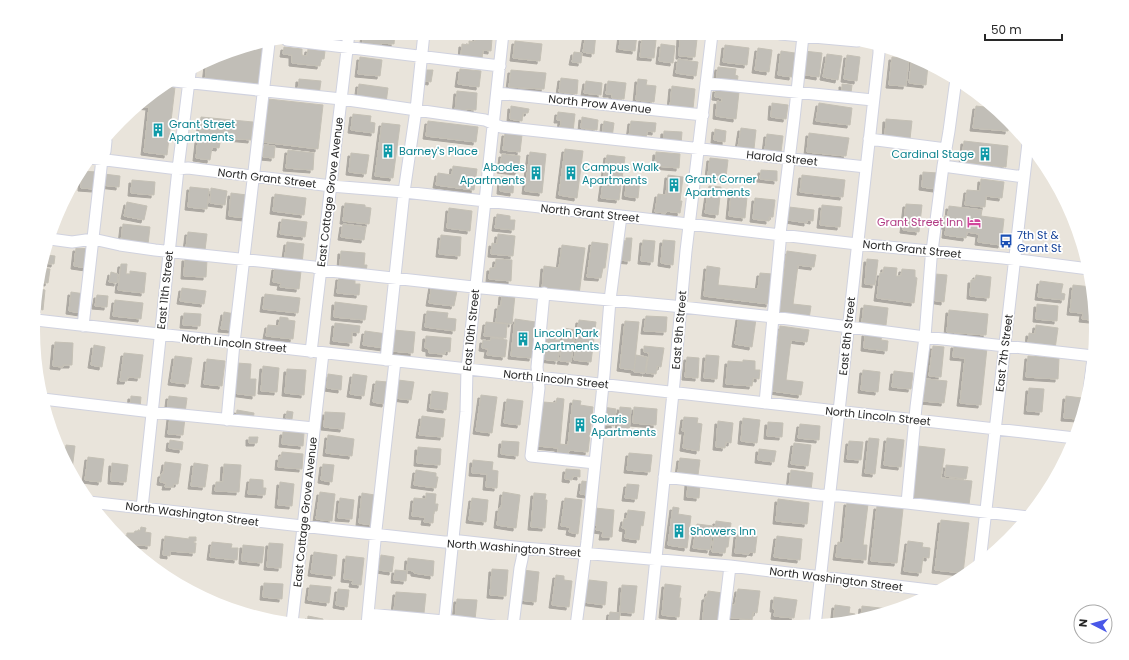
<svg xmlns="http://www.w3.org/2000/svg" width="1129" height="660" font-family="Poppins,sans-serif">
<defs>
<filter id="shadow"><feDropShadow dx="-3" dy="3" stdDeviation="0" flood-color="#0004"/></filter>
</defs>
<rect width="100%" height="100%" fill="#e9e4db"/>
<path fill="#c1beb7" stroke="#c4c0b5" filter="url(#shadow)" d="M364,33H395L394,44L381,43V49L362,47Z
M518,33H547V36Z
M586,33H596L594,54L583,52Z
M621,33L637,34L635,51L619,49Z
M324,34V39L307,37Z
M476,37L492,39L491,51L483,50L482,59L461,56L462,44L469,45V41L475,42Z
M680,37L697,39L695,57L679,56Z
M642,38L656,40L654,58L640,57Z
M515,41L542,44L540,61L513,58Z
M661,44L675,46L673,63L659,61Z
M255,45L264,46L259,88L205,81L207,63L235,49Z
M725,45L749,48L747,65L723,62Z
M284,47L302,49V55L307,56L308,49L325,51L324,59H321L320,66L292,63V55L283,54Z
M758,48L772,50L769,72L755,70Z
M781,51L795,53L792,77L778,75Z
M804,51L822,53L819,77L801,74Z
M574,52L582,53L581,63L572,62Z
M827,54L842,56L838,80L823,77Z
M847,55L860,57L857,81L844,79Z
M360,57L382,60L380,76L358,74Z
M892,57L909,58L906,86L889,85Z
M912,58L928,65L926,85L909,83Z
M678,59L698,62L696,76L676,73Z
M718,67L736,69L735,75L738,76L737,84L716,82Z
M460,69L481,71L479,87L458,84Z
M425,70H433L431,82L425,81Z
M511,70L546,73L544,89L509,87Z
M561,78L578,80L577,94L559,92Z
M299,79L321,81L319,95L298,93Z
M638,79L647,80L646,85L656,86L654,102L636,100Z
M586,81L602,83L601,95L584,93Z
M608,81L626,83L624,99L612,98V94H606Z
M359,84L388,88L386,103L357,99Z
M842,84L852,85L851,93L842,92Z
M165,86L175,87L167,155L144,152L149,107L138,106L149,94Z
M672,86L695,89L693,109L670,107Z
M716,89L739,92L736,119L716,116L717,101L722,102V98L715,97Z
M457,91L477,93L476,110L466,109L465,113L455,112Z
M268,99L323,105L318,149L263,142Z
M772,103L788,105L786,119L771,117Z
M819,103L852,108L850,125L816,121Z
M511,106L529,109L528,113H523L522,121L510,119Z
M976,106L994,108L1009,121L1008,131L973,128Z
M558,112L575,114L573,132L560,130L561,120H557Z
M353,114L371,116L370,122L375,123L374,133L351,130Z
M201,117L253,122L251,140L199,135Z
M582,117L598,120L597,130L581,128Z
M886,119L912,121L910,139L885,137Z
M428,121L478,127L476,142L426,136Z
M604,121L614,123L612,138L602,137Z
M631,121L656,123L655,132L647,131L646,139L629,137Z
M382,123L400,125L393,178L375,176Z
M741,128L756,130L754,149L738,147Z
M715,129L726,131L725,142L714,140Z
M664,131L682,132L681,145L663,144Z
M505,133L522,135L520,152L503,150Z
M809,133L849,138L846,156L807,152Z
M767,134L783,136L781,152L765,150Z
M198,140L220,143L219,148L212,147L210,160L196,158Z
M964,141L1008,146L1006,167L962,162Z
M264,145L275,146L274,158L263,157Z
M565,149L583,151L577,198L559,195Z
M288,150L314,153L313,170L286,168Z
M530,152L546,154L542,193L525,191Z
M656,152L680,154L679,168L655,166Z
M351,153L369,155L366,174L349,172Z
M502,154L520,156L518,172L500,170Z
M607,155L625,157L619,200L601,198Z
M710,158L728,160L726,177L708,175Z
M453,166L477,169L474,190L436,185L438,173L452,175Z
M761,170L777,171V181L760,179Z
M82,171L97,172L95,189L81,188Z
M923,172L938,173L936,189L922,187Z
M104,174L120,176L119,187L102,185Z
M668,175L683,177L680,201H682L680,213L666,211V213L655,212L658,194L666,195Z
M802,175L845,180L843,197L800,192Z
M501,177L514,178L513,193L500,191Z
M627,177L640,179L638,198L625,196Z
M981,179L1004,182L1002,198L986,196L985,207L965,205L967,190L980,191Z
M132,180L155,182L154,195L131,193Z
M709,186L721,187L718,215L705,213Z
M190,187L209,189L207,209L188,207Z
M211,188L227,191L225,205L210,203Z
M231,193L247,195L246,218L229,216Z
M275,194L306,198L304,215L273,211Z
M731,195L747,197L745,218L729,216Z
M755,198L775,200L773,217H769V221L753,219Z
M127,202L147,206L144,220L124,216Z
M345,203L365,205V207L371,208L369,224L343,221Z
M906,204L922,205L919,232L903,230Z
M822,205L842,207L840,227L820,225Z
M949,206L982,210L981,216L1004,219L1001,245L978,242L979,234L967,232L966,238L945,235L946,226H943L945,216H948Z
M789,207L814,210L813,221L807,220V223L788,220Z
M449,208L472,211L470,231L447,228Z
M497,214L510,216V220H515L514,230L495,228Z
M282,219L307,222L305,237L280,234Z
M123,224L150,227L148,244L121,241Z
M343,224L366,227L364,240L341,237Z
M188,232L207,234L205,250L186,248Z
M498,234L515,236L513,256L491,254L492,243L497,244Z
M441,235L461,237L460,256L439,254Z
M626,238H632L630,261L618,260L620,240L626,241Z
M643,240L655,241L653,262L641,261Z
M663,240L675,241L673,265L661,263Z
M287,242L304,244L302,264L284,262Z
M592,242L608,244L605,268H603L601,278L587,277Z
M562,245L585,248L579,295L542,290L544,266L559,268Z
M45,248H48L47,255L55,256L54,264L42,263L43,253Z
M76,248L90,249L88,268L74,266Z
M341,251L365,253L364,265H367L366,272L355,271V267L340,266Z
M787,251L816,255L814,267L798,265L793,304L811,306L809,319L779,316Z
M185,258L207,260L206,277L184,276Z
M496,259L512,260L511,281L489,279L490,268H495Z
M867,259L878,260L875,285L865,284Z
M121,264H127L126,274H130V271L146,273L144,293L118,290Z
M707,266L720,268L718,285L758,289L760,273L772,274L769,304L704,296Z
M275,267L301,271L299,289L280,287L281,283L273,282Z
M884,267L897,268L896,276H901L902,269L915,270V277L917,278L914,303L877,298L880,273H883Z
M42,268L50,269L48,283L40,282Z
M111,272L118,274L117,283L109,282Z
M935,274L947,275L944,302L932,300Z
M976,275L991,277L989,298L970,296L971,280H975Z
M339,277L355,279V284H360L359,295L337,293Z
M1040,281L1063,284L1061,293L1065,294L1064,300L1038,297Z
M432,284L442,285L441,289L457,291L454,306L429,303Z
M1073,285L1092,287L1094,308L1092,320L1082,319L1083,313L1070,312Z
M182,288L206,291L204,304L180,301Z
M40,289L45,290L43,310L38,309Z
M71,292L85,294L82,313L69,311Z
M265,294L300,298L298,313L263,309Z
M502,294L515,295L512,324L496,322L498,306H501Z
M97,295L108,296L107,307L95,306Z
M115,300L143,303L141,319L113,316Z
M335,302L367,306L365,320L334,317Z
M1037,304L1058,306L1057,321L1036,319Z
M864,305L888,308L886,325L862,322Z
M949,310L988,314L986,335L947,332Z
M427,311L448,313L447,318L456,319L455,331L425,327Z
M224,312L235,314L233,330L221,329Z
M184,313L201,314L200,326L183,325Z
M646,316L667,317L666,332L644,331Z
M280,317L288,318V320L295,321L293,339L266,336L268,325L279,326Z
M739,317L756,319L752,347L735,344Z
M515,319L536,322L532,358L511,356Z
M579,320L596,322L591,362L574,360Z
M625,321L639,322L634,370L620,368Z
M486,322L507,324L506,338L484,336Z
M335,323L360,326L359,333L352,332V343L333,341Z
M1036,325L1058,328L1055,349L1028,345L1029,333L1035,334Z
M780,326L809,330L807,342L791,340L786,380L803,382L801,395L772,391Z
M564,328L575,330L571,362L560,361Z
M394,330L415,332L413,353L392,351Z
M365,331L387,334L385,348L363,345Z
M545,333L555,334V340H560L558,361L542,359Z
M865,333L882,335L881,340L888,341L887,351L864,348Z
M426,336L451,338L450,352L445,351V354L429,353V349L425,348Z
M491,338L507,340L505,357L487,355L488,349L482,348L483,340L490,341Z
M35,340L39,341L37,366L34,349Z
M55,342L73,343L72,365H63V367L53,366Z
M94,345L105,347L102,367L91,365Z
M954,345L987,348L981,405L960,403L965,358L953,357Z
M644,346L664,348L661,367L657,366L656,374L646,373L649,353L644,352Z
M933,346L944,347L941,377L929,376Z
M124,353L143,355L140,378L128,377L127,381H120Z
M636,355L647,357L645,373L634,372Z
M706,355L719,356L717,379L704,378Z
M175,356L192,358L188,384L171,382Z
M1028,356L1059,358L1058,379L1026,377Z
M687,357L699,358L698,378L685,377Z
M207,359L225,361L222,386L204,384Z
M743,360L755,361V370H760L759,379L753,378L752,386L726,384L728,361L743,362Z
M237,363L251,364L250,379H256L255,396L233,393Z
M263,366L279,368L277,392L261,391Z
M287,369L306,370L304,395L285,393Z
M863,370L880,372L878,392L861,390Z
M894,371L913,373L911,389L892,387Z
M328,374L342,376L341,390L327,388Z
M353,374L367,376L364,396L350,394Z
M926,379L947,381L944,403L923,401Z
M398,380L414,382L411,400L395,398Z
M376,381L388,382L385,404L373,402Z
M1029,388L1044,389L1042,412L1027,411Z
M432,391L448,393L446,410L430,408Z
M481,395L497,397L492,433L476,431Z
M131,396L141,397L140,408L130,407Z
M169,396L187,398L185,413L167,412Z
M1066,396L1082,398L1080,419L1064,418Z
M557,398L564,399L560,444L568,445L573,400L581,401L580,405L593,407L588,452L569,450L568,455L558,453V448L538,446L543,402L556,403Z
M507,399L523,401L520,425L504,423Z
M603,407L616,409L614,426L601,424Z
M620,407L631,408L629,432L618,431Z
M634,407L657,409L656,425L633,423Z
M237,410L254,413L253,421L236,418Z
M287,411L293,412L292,419L286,418Z
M325,412L345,413L343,429L324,427Z
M422,416L445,419L443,437L419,435Z
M170,417L185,418L183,435L168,434Z
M684,417L698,418L697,423L702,424L699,451L683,448L685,431H682Z
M743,418L760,420L757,443L741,441Z
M718,421L733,423L731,443L726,442L725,448L716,447Z
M768,422L783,423L782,437L767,436Z
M800,424L820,426L819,440L798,438Z
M283,432L304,433L303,446L282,444Z
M328,435L354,439L352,456L326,453Z
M249,437H258L257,443H249Z
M869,438L879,439L875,474L865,473Z
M887,438L904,440L901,467L884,465Z
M170,440L183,442L182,450L169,448Z
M502,441L519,442L518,456L501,454Z
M849,441L863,442L861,460L847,459Z
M794,443L811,445L808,466L791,464Z
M66,445L75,446L72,470L63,451L65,452Z
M918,446L945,449L941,478L972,481L969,505L912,498Z
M418,447L441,449L440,465L417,463Z
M759,449L776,451L774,462L758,460Z
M282,452L303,454L302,469L278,467L279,457L281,458Z
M629,453L652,455L650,472L627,470Z
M88,457L104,459L101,482L85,480Z
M680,458L700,460L698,475L678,473Z
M473,460L493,462L492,470L498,471L497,488L486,487L487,474L472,473Z
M165,462L181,464L178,484H174L173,487H165L166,483L160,482L161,474H163Z
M112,463L128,465L126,482L111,481Z
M194,463L208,465L205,487L191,486Z
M224,464L241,465L239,492L215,491L216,482H223Z
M323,464L334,465L332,482L321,480Z
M946,465L968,467L966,479L945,476Z
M566,469L580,470V477L573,476L572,480L565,479Z
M416,470L436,473V477H438L436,488L414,485Z
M791,470L813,473L811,490L789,487Z
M250,479L263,480V488H266L265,495L248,494Z
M582,481L590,482L588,495L580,494Z
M280,482L294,484L292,506L278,505Z
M688,483L700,484L699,498L687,497Z
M627,484L639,485L637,499L625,498Z
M320,492L335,494L332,521L316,519Z
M503,492L520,495L516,528L497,525L499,508L501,509Z
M362,493L375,495L372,525L359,523Z
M426,493L436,494L435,504H438L437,511H434L433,523L424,522L425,517L412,516L414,498L426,499Z
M534,493L546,494L545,500H547L545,528L531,527Z
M340,498L354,500L352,519L338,518Z
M472,498L488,500L486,522L469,520Z
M565,498L582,500L578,534L569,532L570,527L561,526Z
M778,499L809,503L807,524L776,521Z
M847,502L868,504L863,545H867L866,560L836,557L838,542L843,543Z
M877,506L903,509L897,563L871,561Z
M673,507L679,508L678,514L691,516L687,548L668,545Z
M595,508L614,510L612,537H602L603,531L596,530L597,525H594Z
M628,510L645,512L643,526L641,525L639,540L625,538L626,529L622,528L624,519H627Z
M941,520L969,523L963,573L935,570Z
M716,521L731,523L728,547H726L725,553L712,552Z
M697,524L713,526L710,550L693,548Z
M141,527L146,528L145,532L151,533L150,546L130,544L126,541L127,533H134L135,531H140Z
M737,534L757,536L755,553L750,552L749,554L735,553Z
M165,536L189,539V537H196V541H194V543H196L195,553L170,551V556L163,555Z
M777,536L802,539L800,560L774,557Z
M908,541L923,543L922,547L930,548L929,558L923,557L921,573L904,571Z
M212,542L232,544L231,548H238L237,560L210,557Z
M269,543L283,544L281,568L267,567Z
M243,545L264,547L262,563L242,561Z
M314,552L337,555L335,576L311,573Z
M381,555L394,557L392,572L379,570Z
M346,556L364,558L361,585L352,584L353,580L344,579Z
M408,558L434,561L433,576L414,573V571L407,570Z
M492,569L508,570L506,596L490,595Z
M395,570L407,571L406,581L394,580Z
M523,570L539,572L536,602L520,600Z
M556,575L564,576V580L572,581L569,607L552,605Z
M589,580L607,582L605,605L583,602L584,593H587Z
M264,583L283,584L282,599L263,597Z
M665,584L681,586L679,598H681L679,617L662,615Z
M310,585L331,587L329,603L308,600Z
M622,585L637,586L634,613L620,612Z
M338,589L349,590L347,607L336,605Z
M738,589L760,591L757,613L753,612L752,620L726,617L728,605H735Z
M708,591L723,593L720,624L714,623V626H702L705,597H707Z
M396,592L426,594L424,613L394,611Z
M774,597L797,600L794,618L774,616L775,609H773Z
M457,599L477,600L475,620L455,619Z
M835,605L850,607L849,613L855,614L854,619L833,624Z
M862,606L898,610L894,611L861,618Z
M610,612L620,613L619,621L636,623V626H608Z
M308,616L323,619L322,626H307Z
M398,624L424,626H397Z"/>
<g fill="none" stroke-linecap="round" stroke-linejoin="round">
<g stroke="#d0d2df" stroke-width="13">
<path id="minor" d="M780,34L857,41
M287,40L500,66
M174,81L341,99L485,120L501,127L866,167
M706,83L873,100
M497,93L703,115
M869,139L946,149
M90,158L178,169L188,168L331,186L404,192L621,216L857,244L1003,258L1089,269
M943,166L1024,177
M50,239L72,242L93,239L120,245L155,250L314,267L321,270L482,288L673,306L773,317L925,337L1093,356
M544,293L537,367L539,388L531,456L595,463L604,375L610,300L621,216
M36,320L1075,438
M83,326L102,159L105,151L106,141
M311,352L349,33
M386,360L404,192L416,110L424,33
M1089,391L1093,358
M43,399L152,412L314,428
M765,403L780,243V234L794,119L803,36
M227,420L234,343L269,43
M664,477L819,495L839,496L907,503L1028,517
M89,502L444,542L460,541L524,548L730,566L938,591
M907,503L916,407L925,337L931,259L943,166L949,131L956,79
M142,508L178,169L190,73
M980,562L1028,143
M368,614L376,530L395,361
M292,623L323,353
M367,626L368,614L444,621H452L494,626
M444,626L466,412L467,369L503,33
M513,626L520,568L522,559L524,548
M576,626L587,541L595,463
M649,626L674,383L686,251L712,34
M723,626L730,566
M815,626L879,53V46"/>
</g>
<use href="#minor" stroke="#fff" stroke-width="11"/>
</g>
<defs>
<g id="building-bare" transform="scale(1.08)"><path d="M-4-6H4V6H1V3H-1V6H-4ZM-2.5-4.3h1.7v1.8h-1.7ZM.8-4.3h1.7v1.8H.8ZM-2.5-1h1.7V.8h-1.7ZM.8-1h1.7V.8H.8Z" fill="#0f9aa8" stroke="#fff" stroke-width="2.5" paint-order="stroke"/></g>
<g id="hotel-bare" transform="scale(1.08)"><path d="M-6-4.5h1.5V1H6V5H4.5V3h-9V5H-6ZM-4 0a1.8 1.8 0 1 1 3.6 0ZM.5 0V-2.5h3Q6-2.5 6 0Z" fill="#d1479c" stroke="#fff" stroke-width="2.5" paint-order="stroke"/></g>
<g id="bus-bare" transform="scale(1.08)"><path d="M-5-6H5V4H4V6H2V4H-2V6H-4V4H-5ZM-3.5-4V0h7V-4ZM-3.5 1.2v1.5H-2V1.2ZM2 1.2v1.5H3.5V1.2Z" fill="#1a4fb4" stroke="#fff" stroke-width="2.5" paint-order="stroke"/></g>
</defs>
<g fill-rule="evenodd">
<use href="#building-bare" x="158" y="130"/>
<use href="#building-bare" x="388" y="151"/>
<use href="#building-bare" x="985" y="154"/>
<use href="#building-bare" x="536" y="173"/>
<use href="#building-bare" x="571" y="173"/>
<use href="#building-bare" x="674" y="185"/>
<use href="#hotel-bare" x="974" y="222"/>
<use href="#bus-bare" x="1006" y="241"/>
<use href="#building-bare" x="523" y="339"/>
<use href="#building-bare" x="580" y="425"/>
<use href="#building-bare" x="679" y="531"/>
</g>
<g text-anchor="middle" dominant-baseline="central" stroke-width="3.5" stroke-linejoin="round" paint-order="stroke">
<g font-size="11" fill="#282828" stroke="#fff">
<text transform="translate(600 104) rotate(6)">North Prow Avenue</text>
<text transform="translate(782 158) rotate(6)">Harold Street</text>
<text transform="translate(267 178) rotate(7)">North Grant Street</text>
<text transform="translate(330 192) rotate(-83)">East Cottage Grove Avenue</text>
<text transform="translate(590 213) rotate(6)">North Grant Street</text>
<text transform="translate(912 249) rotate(6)">North Grant Street</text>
<text transform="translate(165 290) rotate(-84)">East 11th Street</text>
<text transform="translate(471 330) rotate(-84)">East 10th Street</text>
<text transform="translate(679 330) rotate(-85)">East 9th Street</text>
<text transform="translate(847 336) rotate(-84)">East 8th Street</text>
<text transform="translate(234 343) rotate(6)">North Lincoln Street</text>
<text transform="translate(1004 353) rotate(-83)">East 7th Street</text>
<text transform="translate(556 379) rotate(6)">North Lincoln Street</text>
<text transform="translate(878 416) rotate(6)">North Lincoln Street</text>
<text transform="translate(305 512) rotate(-84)">East Cottage Grove Avenue</text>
<text transform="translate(192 514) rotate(7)">North Washington Street</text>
<text transform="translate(514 548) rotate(4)">North Washington Street</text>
<text transform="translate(836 579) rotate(7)">North Washington Street</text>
</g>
<g font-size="11" fill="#0d838f" stroke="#fff" text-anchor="start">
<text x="169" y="124">Grant Street<tspan x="169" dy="13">Apartments</tspan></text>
<text x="399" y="151">Barney's Place</text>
<text x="974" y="154" text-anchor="end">Cardinal Stage</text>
<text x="525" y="167" text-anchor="end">Abodes<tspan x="525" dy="13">Apartments</tspan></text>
<text x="582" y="167">Campus Walk<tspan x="582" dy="13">Apartments</tspan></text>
<text x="685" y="179">Grant Corner<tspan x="685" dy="13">Apartments</tspan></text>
<text x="534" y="333">Lincoln Park<tspan x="534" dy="13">Apartments</tspan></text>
<text x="591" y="419">Solaris<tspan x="591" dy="13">Apartments</tspan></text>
<text x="690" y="531">Showers Inn</text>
</g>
<g font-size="11" fill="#b23c85" stroke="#fff" text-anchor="end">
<text x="963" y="222">Grant Street Inn</text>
</g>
<g font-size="11" fill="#164399" stroke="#fff" text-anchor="start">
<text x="1017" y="235">7th St &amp;<tspan x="1017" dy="13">Grant St</tspan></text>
</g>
</g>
<path d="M0 0H1129V660H0ZM330 40H799A290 290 0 0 1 1089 330V330A290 290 0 0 1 799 620H330A290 290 0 0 1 40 330V330A290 290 0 0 1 330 40Z" fill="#fff" fill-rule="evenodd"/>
<g transform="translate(1093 624) rotate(276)"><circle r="19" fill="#ffffff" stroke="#a9a9a9"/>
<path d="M0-3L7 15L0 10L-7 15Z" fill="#4957e8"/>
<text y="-6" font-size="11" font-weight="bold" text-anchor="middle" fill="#282828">N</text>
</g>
<path d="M985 34v6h77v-6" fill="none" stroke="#282828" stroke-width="2"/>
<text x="991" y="34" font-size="12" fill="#282828" stroke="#ffffff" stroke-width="3" paint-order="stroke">50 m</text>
</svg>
